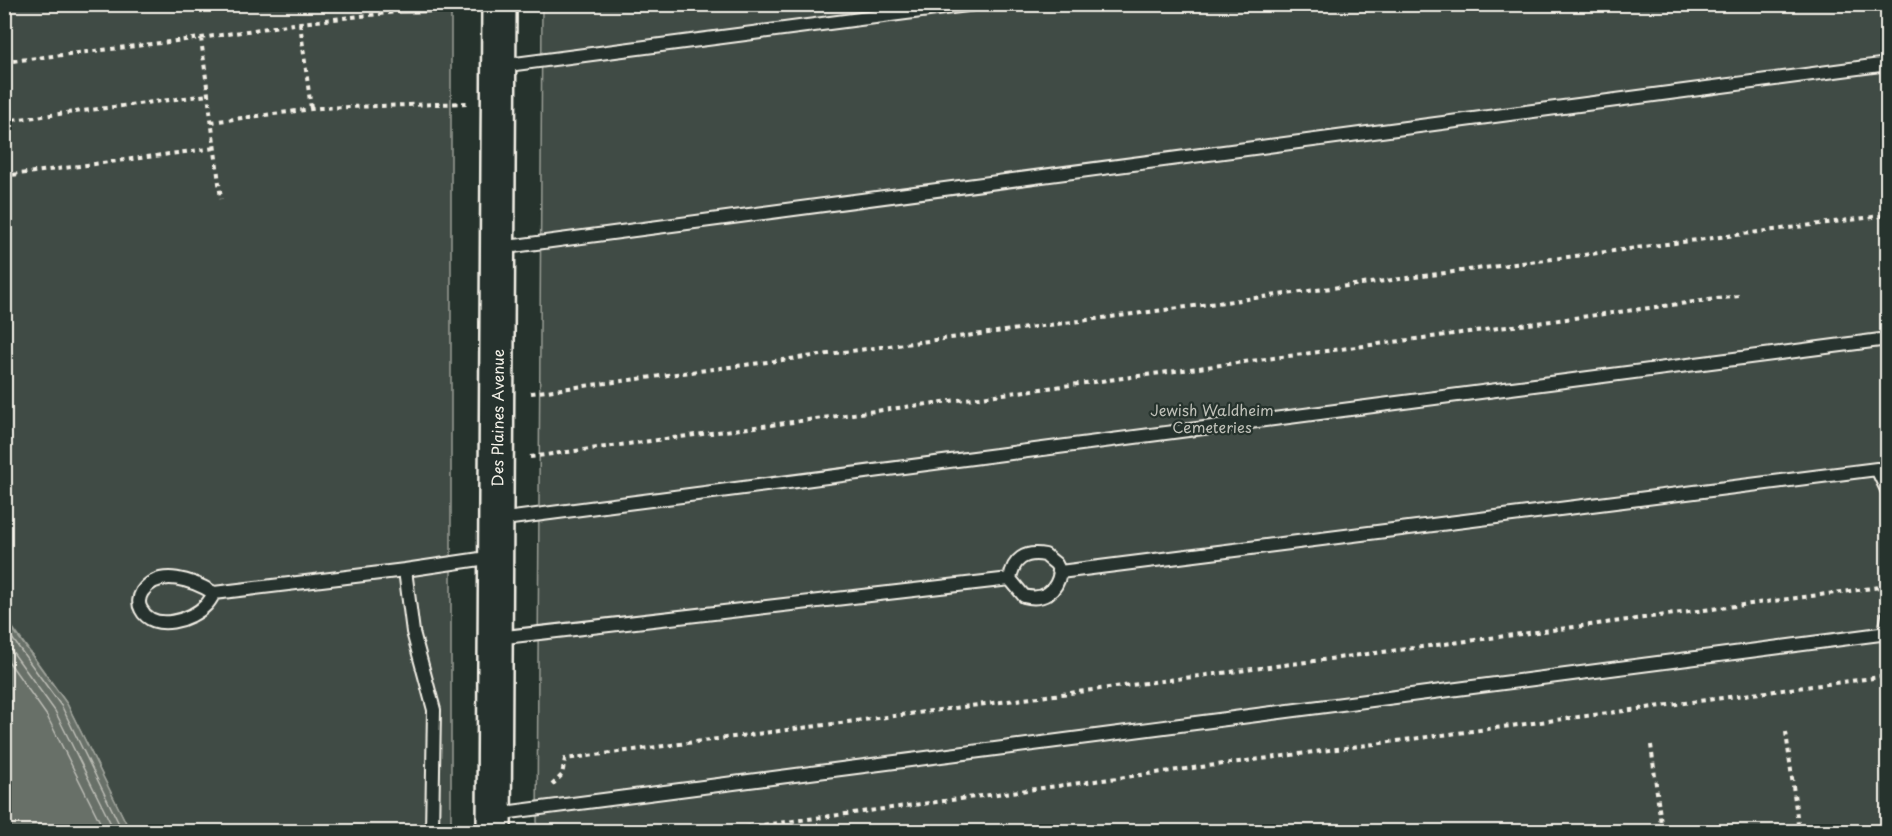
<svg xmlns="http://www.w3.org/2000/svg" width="1892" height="836" font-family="'Playpen Sans',sans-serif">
<rect width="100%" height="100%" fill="#26332d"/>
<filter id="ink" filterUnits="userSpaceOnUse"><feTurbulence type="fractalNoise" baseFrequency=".0167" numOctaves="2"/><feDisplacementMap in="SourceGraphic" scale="12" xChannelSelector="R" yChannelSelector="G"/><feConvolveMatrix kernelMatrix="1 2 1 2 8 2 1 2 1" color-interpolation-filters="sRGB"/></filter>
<g filter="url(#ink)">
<path fill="#414b45" stroke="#9a9e96" stroke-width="1.5" d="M4,5H451V831H130L67,704L5,617Z
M542,5H1887V831L537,832Z"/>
<path fill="#676f68" stroke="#9fa39b" stroke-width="1.5" d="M4,617L67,704L130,831H5Z"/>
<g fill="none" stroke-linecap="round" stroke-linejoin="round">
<path stroke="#bcbdb5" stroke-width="1.5" d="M4,627L62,707L123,832
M4,640L55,711L115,832
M4,655L47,716L105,832"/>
</g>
<path fill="#525c55" stroke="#f4f1e8" stroke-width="1.5" d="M399,4H451L450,12L399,13Z"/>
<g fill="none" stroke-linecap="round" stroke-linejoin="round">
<g stroke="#f4f1e8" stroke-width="16">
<path id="lane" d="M500,66L975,4
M499,248L1888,64
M497,520L1888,339
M405,570L413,632L434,710L432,832
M1010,579C1013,559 1025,551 1045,555L1056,564L1060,572
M214,593C212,597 209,602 206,605C192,620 153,633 141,609C138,604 139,597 142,592C159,567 194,581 214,593L405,570L494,557
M1885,633L1888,616
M496,638L1010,579L1024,596C1043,601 1057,592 1060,572L1877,469L1888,492
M495,814L1888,633"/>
</g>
<g stroke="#f4f1e8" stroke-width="38">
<g id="secondary">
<path id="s1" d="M494,832L499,4"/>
</g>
</g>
<path stroke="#f4f1e8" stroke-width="4" stroke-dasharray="4.5 4.5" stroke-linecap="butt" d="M300,23L311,109
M201,38L221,199
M4,62L201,38L300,23L396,12
M4,121L208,95
M211,122L320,108L468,103
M4,176L215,148
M531,393L1888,215
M530,457L1739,296
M1786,732L1799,832
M1651,745L1662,832
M552,785L562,775L565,759L1888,586
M710,832L1888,676"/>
<use href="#lane" stroke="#26332d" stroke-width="12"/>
<use href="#secondary" stroke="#26332d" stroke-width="33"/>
</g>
</g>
<g text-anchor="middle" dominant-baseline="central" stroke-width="4.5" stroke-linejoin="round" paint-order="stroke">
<g font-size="15" fill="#bebfb7" stroke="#26332d">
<text x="1212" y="409">Jewish Waldheim<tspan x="1212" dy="17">Cemeteries</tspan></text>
</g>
<g font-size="15" fill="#f4f1e8" stroke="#26332d">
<text stroke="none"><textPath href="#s1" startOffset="414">Des Plaines Avenue</textPath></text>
</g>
</g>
<rect width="1892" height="836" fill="none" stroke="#26332d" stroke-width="24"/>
<rect x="12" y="12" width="1868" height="812" fill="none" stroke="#f4f1e8" stroke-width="2" filter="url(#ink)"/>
</svg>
